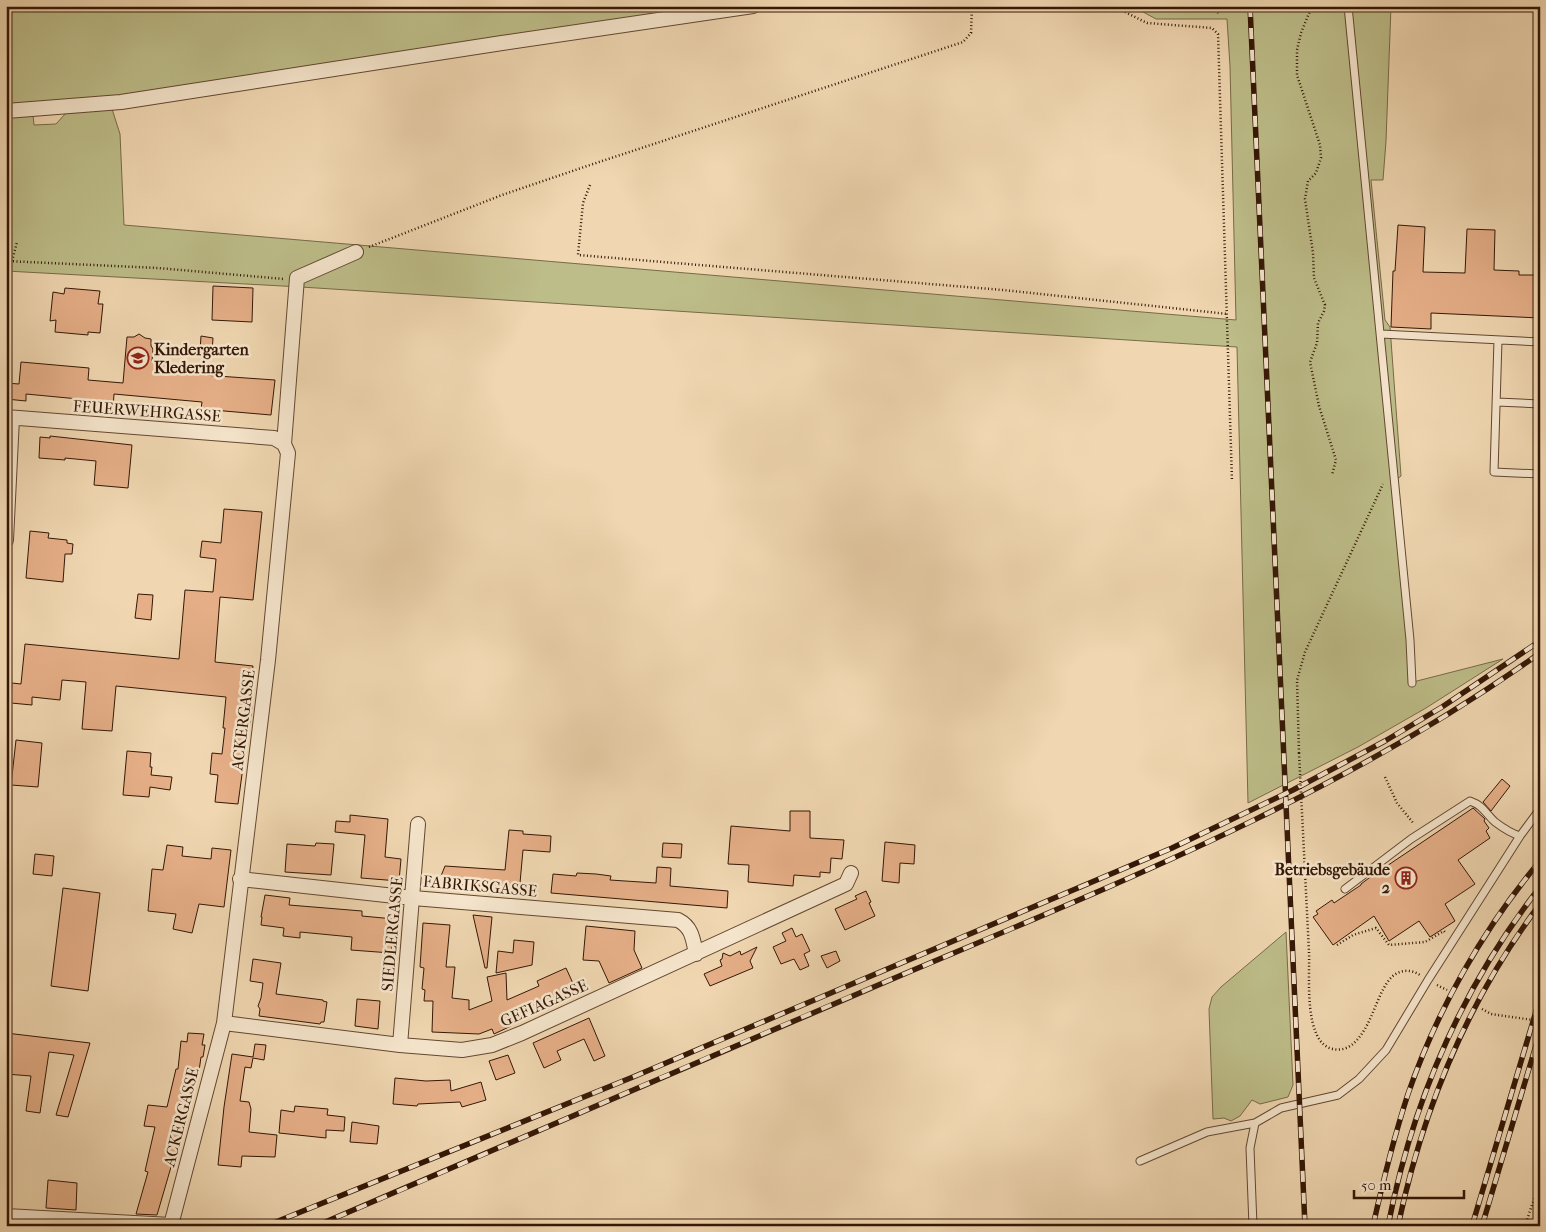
<svg xmlns="http://www.w3.org/2000/svg" width="1546" height="1232" font-family="'IM FELL French Canon',serif">
<rect width="100%" height="100%" fill="#f0d7b1"/>
<filter id="stains"><feTurbulence type="fractalNoise" baseFrequency=".004" numOctaves="4"/><feColorMatrix values="0 0 0 0 .2 0 0 0 0 .09 0 0 0 0 .02 0 0 0 .5 -.17"/></filter>
<radialGradient id="worn" r=".72"><stop offset=".6" stop-color="#630" stop-opacity="0"/><stop offset="1" stop-color="#630" stop-opacity=".3"/></radialGradient>
<path fill="#bdbd89" stroke="#786a48" d="M6,6H753L206,89L6,104Z
M1132,6H1391L1386,141L1383,180H1371L1385,320L1390,327L1401,476L1394,482L1413,682L1503,659L1426,708L1358,747L1248,803L1237,347L301,287L6,271V117L33,115L34,125L56,124L66,113L112,109L120,134L124,225L1236,320L1230,66L1227,19H1156Z
M1286,932L1293,1085L1288,1097L1260,1104L1252,1100L1240,1116L1231,1121L1224,1118L1213,1119L1209,1009L1212,997L1221,987Z"/>
<path fill="#e6af88" stroke="#341706" d="M1398,225L1425,227L1423,272L1465,273L1467,229L1495,230L1494,270L1519,271V275H1540V318L1431,313V329L1391,327L1393,271H1395Z
M213,286L253,288L252,322L212,320Z
M65,288L100,291L98,304H103L100,333L88,332V335L55,332L56,320L50,321L53,292L64,294Z
M139,334L145,338L151,339V346L153,349L152,361L166,362L165,365L175,366L174,373L275,380L271,415L201,409L202,402L114,394L113,409L89,407V400L26,394V401L6,399V383L19,384L21,362L89,368L88,380L123,383L127,337H134Z
M201,336L213,338L212,352L200,351Z
M50,436L132,445L128,488L94,485L96,461L65,458V460L39,458L40,437L50,438Z
M224,509L262,512L253,600L220,597L215,662L253,666L249,706H252L249,730H248L238,804L215,802L218,775L210,774L212,753L222,754L225,728H223L226,697L116,686L112,731L82,729L86,682L62,680L60,700L32,697V705L11,703L12,683L21,684L25,644L179,659L185,590L213,592L216,559L200,557L202,541L221,543Z
M30,531L49,533L48,538L67,540V543L73,544L72,554H65L63,582L26,578Z
M138,594L153,595L151,620L135,618Z
M16,740L42,743L38,787L11,785Z
M127,751L151,753L150,767H152L151,775L172,777L170,790L150,787L149,797L123,795Z
M1502,779L1510,786L1491,811L1483,802Z
M1473,808L1485,819L1484,821L1489,828L1486,831L1490,838L1458,860L1475,884L1445,904L1455,921L1430,937L1419,921L1389,941L1374,916L1333,945L1313,917L1318,914L1316,911L1332,900L1334,903L1361,885V884L1369,878Z
M790,811H810V838L844,840L842,859L831,858L830,873L820,872V877L794,875L793,886L748,882L749,865L728,864L731,826L790,831Z
M350,815L388,819L385,857L401,859L399,881L361,878L365,835L335,832L336,821L350,822Z
M509,830L523,831V834L551,836L550,852L523,850L520,883L517,882L516,889L443,883V877L441,876L445,866L505,870Z
M885,842L915,845L914,864L900,863L899,883L882,881Z
M316,843L334,844L331,875L285,872L287,844L315,846Z
M663,843L682,844L681,858L662,857Z
M167,845L183,847L182,856L211,859L212,848L231,850L224,907L199,904L192,933L173,929L176,914L148,911L152,869L163,870Z
M35,854L54,856L52,876L33,874Z
M657,867L671,868L670,886L728,891L727,908L551,893L553,874L576,876L577,873L596,874L611,876L610,880L656,883Z
M63,888L100,893L88,991L51,986Z
M866,891L871,902L869,903L875,916L845,930L835,909L857,899L855,896Z
M265,895L290,898L289,905L362,911V916L394,919L391,953L351,950L352,937L300,932V938L283,936L284,928L261,925L262,917H261Z
M473,915L492,917L487,968H485Z
M423,923L450,925L446,967H455L452,998L469,1000V1010L492,1001L487,977L506,973L507,1000L539,986L537,981L566,968L576,990L509,1021L511,1026L494,1034L492,1029L479,1034L432,1032L433,1001H424L425,990L422,989L424,968L420,967Z
M586,926L635,931L634,950L642,968L609,983L599,961L583,960Z
M792,928L796,937L802,934L810,951L804,954L809,966L800,970L794,959L781,964L773,947L786,941L782,933Z
M514,940L534,942L532,965L496,973L498,951L513,953Z
M757,947L750,961L753,968L710,986L704,974L722,966L720,960L722,959L723,953L730,956L740,951L741,955Z
M836,951L840,961L827,968L821,956Z
M253,959L281,963L276,994L323,1000V1001L327,1002L324,1022H321L320,1024L259,1016L260,1009L258,1006L261,998L263,983L250,981Z
M357,999L380,1001L378,1029L355,1026Z
M589,1018L605,1056L594,1061L584,1039L557,1051L561,1060L544,1068L533,1043Z
M6,1033L90,1043L68,1117L56,1115L74,1055L49,1052L40,1113L26,1111L31,1076L6,1074Z
M188,1033L204,1034L202,1045H205L203,1057H201L199,1071L157,1215L136,1214L148,1172L145,1171L155,1127L144,1126L148,1105L167,1107L176,1069H178L181,1041L187,1042Z
M255,1044L266,1045L264,1060L253,1058L251,1068L245,1067L240,1101L249,1102L251,1109L249,1132L277,1135L275,1157L242,1156L241,1167L218,1165L224,1107L232,1054L253,1057Z
M508,1055L515,1073L496,1080L489,1061Z
M395,1078L426,1081L450,1080L451,1091L481,1082L486,1100L462,1107L460,1102L418,1104L417,1106L393,1104Z
M295,1106L328,1109L327,1115L345,1117L344,1131L326,1130V1138L279,1133L281,1110L294,1112Z
M352,1122L379,1126L377,1144L350,1142Z
M48,1180L77,1183L76,1210L46,1208Z"/>
<g fill="none" stroke-linecap="round" stroke-linejoin="round">
<g stroke="#634731" stroke-width="9">
<path id="lane" d="M1348,6L1410,640L1412,683
M1381,334L1540,342
M1498,340L1494,472L1540,474
M1497,402L1540,404
M1345,889L1411,839L1470,801C1484,806 1485,813 1495,822C1503,828 1510,833 1520,836
M1140,1161L1207,1132L1255,1123
M1253,1226L1250,1148L1255,1123L1281,1108L1338,1095L1359,1079L1386,1050L1428,980L1520,836L1540,809"/>
</g>
<g stroke="#634731" stroke-width="16">
<path id="street" d="M6,111L121,102L502,43L753,6
M6,417L274,438L284,444
M6,540L12,418
M240,879L413,898L678,920C692,927 693,939 696,954
M224,1023L400,1045L462,1050L492,1045L522,1033L846,884L851,873
M400,1045L418,824
M6,1216L171,1225L224,1023L268,660L288,453L284,444L297,278L356,252"/>
</g>
<path stroke="#341706" stroke-width="2.5" stroke-dasharray="1 2.5" stroke-linecap="butt" d="M1215,6L1219,15
M1312,6L1301,33L1297,50V75L1320,145L1321,158L1316,173L1308,181L1305,199L1313,253L1314,278L1325,305L1324,311L1318,323L1317,343L1310,362L1319,406L1336,460L1332,475
M1125,12L1147,23L1212,28L1218,34L1232,481
M590,185L583,203L578,255L1003,290L1228,314
M369,247L502,195L590,165L963,42L971,33L972,6
M6,261L158,268L284,279
M12,261L17,242
M1299,753L1297,680L1305,652L1383,484
M1385,777L1397,803L1414,824
M1337,945L1353,935L1376,928L1389,945L1425,942L1444,931L1446,933
M1309,952C1310,976 1303,1043 1333,1049C1340,1051 1349,1048 1354,1043C1372,1026 1375,999 1389,980C1397,970 1409,968 1420,975
M1437,985L1447,990
M1482,1009L1491,1014L1540,1021
M1525,1226L1540,1181"/>
<use href="#lane" stroke="#f5e5cc" stroke-width="7"/>
<use href="#street" stroke="#f5e5cc" stroke-width="14"/>
<g stroke="#341706" stroke-width="5.5">
<path id="rail" d="M1250,6L1305,1226
M266,1226L633,1077L1172,848L1293,790L1385,741L1442,707L1540,641
M316,1226C512,1143 707,1057 904,974C1124,881 1344,793 1540,653
M1373,1226C1383,1181 1394,1137 1408,1094C1437,1010 1483,929 1540,861
M1388,1226C1412,1103 1462,987 1540,887
M1398,1226C1423,1108 1467,1001 1540,904
M1472,1226L1540,998
M1482,1226L1540,1032"/>
</g>
<use href="#rail" stroke="#f5e5cc" stroke-width="4" stroke-dasharray="11" stroke-linecap="butt"/>
<path stroke="#341706" stroke-width="2.5" stroke-dasharray="1 2.5" stroke-linecap="butt" d="M1299,753L1309,952"/>
</g>
<defs>
<g id="school-ring" transform="scale(1.125)"><circle r="9.5" fill="#f5e5cc" stroke="#8f2418" stroke-width="1.5"/><path d="M0-5L7-2L0 1L-7-2ZM-4 1L0 2.5L4 1V4Q0 6-4 4Z" fill="#8f2418"/></g>
<g id="building-ring" transform="scale(1.125)"><circle r="9.5" fill="#f5e5cc" stroke="#8f2418" stroke-width="1.5"/><path d="M-4-6H4V6H1V3H-1V6H-4ZM-2.5-4.3h1.7v1.8h-1.7ZM.8-4.3h1.7v1.8H.8ZM-2.5-1h1.7V.8h-1.7ZM.8-1h1.7V.8H.8Z" fill="#8f2418"/></g>
</defs>
<g fill-rule="evenodd">
<use href="#school-ring" x="138" y="358"/>
<use href="#building-ring" x="1406" y="878"/>
</g>
<g text-anchor="middle" dominant-baseline="central" stroke-width="5" stroke-linejoin="round" paint-order="stroke">
<g font-size="16" font-weight="bold" fill="#341706" stroke="#f5e5cc" text-anchor="start">
<text x="154" y="349">Kindergarten<tspan x="154" dy="18">Kledering</tspan></text>
<text x="1390" y="869" text-anchor="end">Betriebsgebäude<tspan x="1390" dy="18">2</tspan></text>
</g>
<g font-size="16" fill="#341706" stroke="#f5e5cc">
<text transform="translate(147 411) rotate(4)">FEUERWEHRGASSE</text>
<text transform="translate(243 720) rotate(-83)">ACKERGASSE</text>
<text transform="translate(480 886) rotate(5)">FABRIKSGASSE</text>
<text transform="translate(392 934) rotate(-85)">SIEDLERGASSE</text>
<text transform="translate(544 1003) rotate(-24)">GEFIAGASSE</text>
<text transform="translate(181 1117) rotate(-76)">ACKERGASSE</text>
</g>
</g>
<rect width="1546" height="1232" fill="none" stroke="#f0d7b1" stroke-width="25"/>
<rect x="8" y="8" width="1531" height="1217" fill="none" stroke="#341706" stroke-width="2.5"/>
<rect x="12" y="12" width="1521" height="1207" fill="none" stroke="#341706"/>
<path d="M1354 1190v8h110v-8" fill="none" stroke="#341706" stroke-width="2.5"/>
<text x="1361" y="1190" font-size="15" fill="#341706" stroke="#f5e5cc" stroke-width="4" paint-order="stroke">50 m</text>
<rect width="100%" height="100%" filter="url(#stains)"/>
<rect width="100%" height="100%" fill="url(#worn)"/>
</svg>
